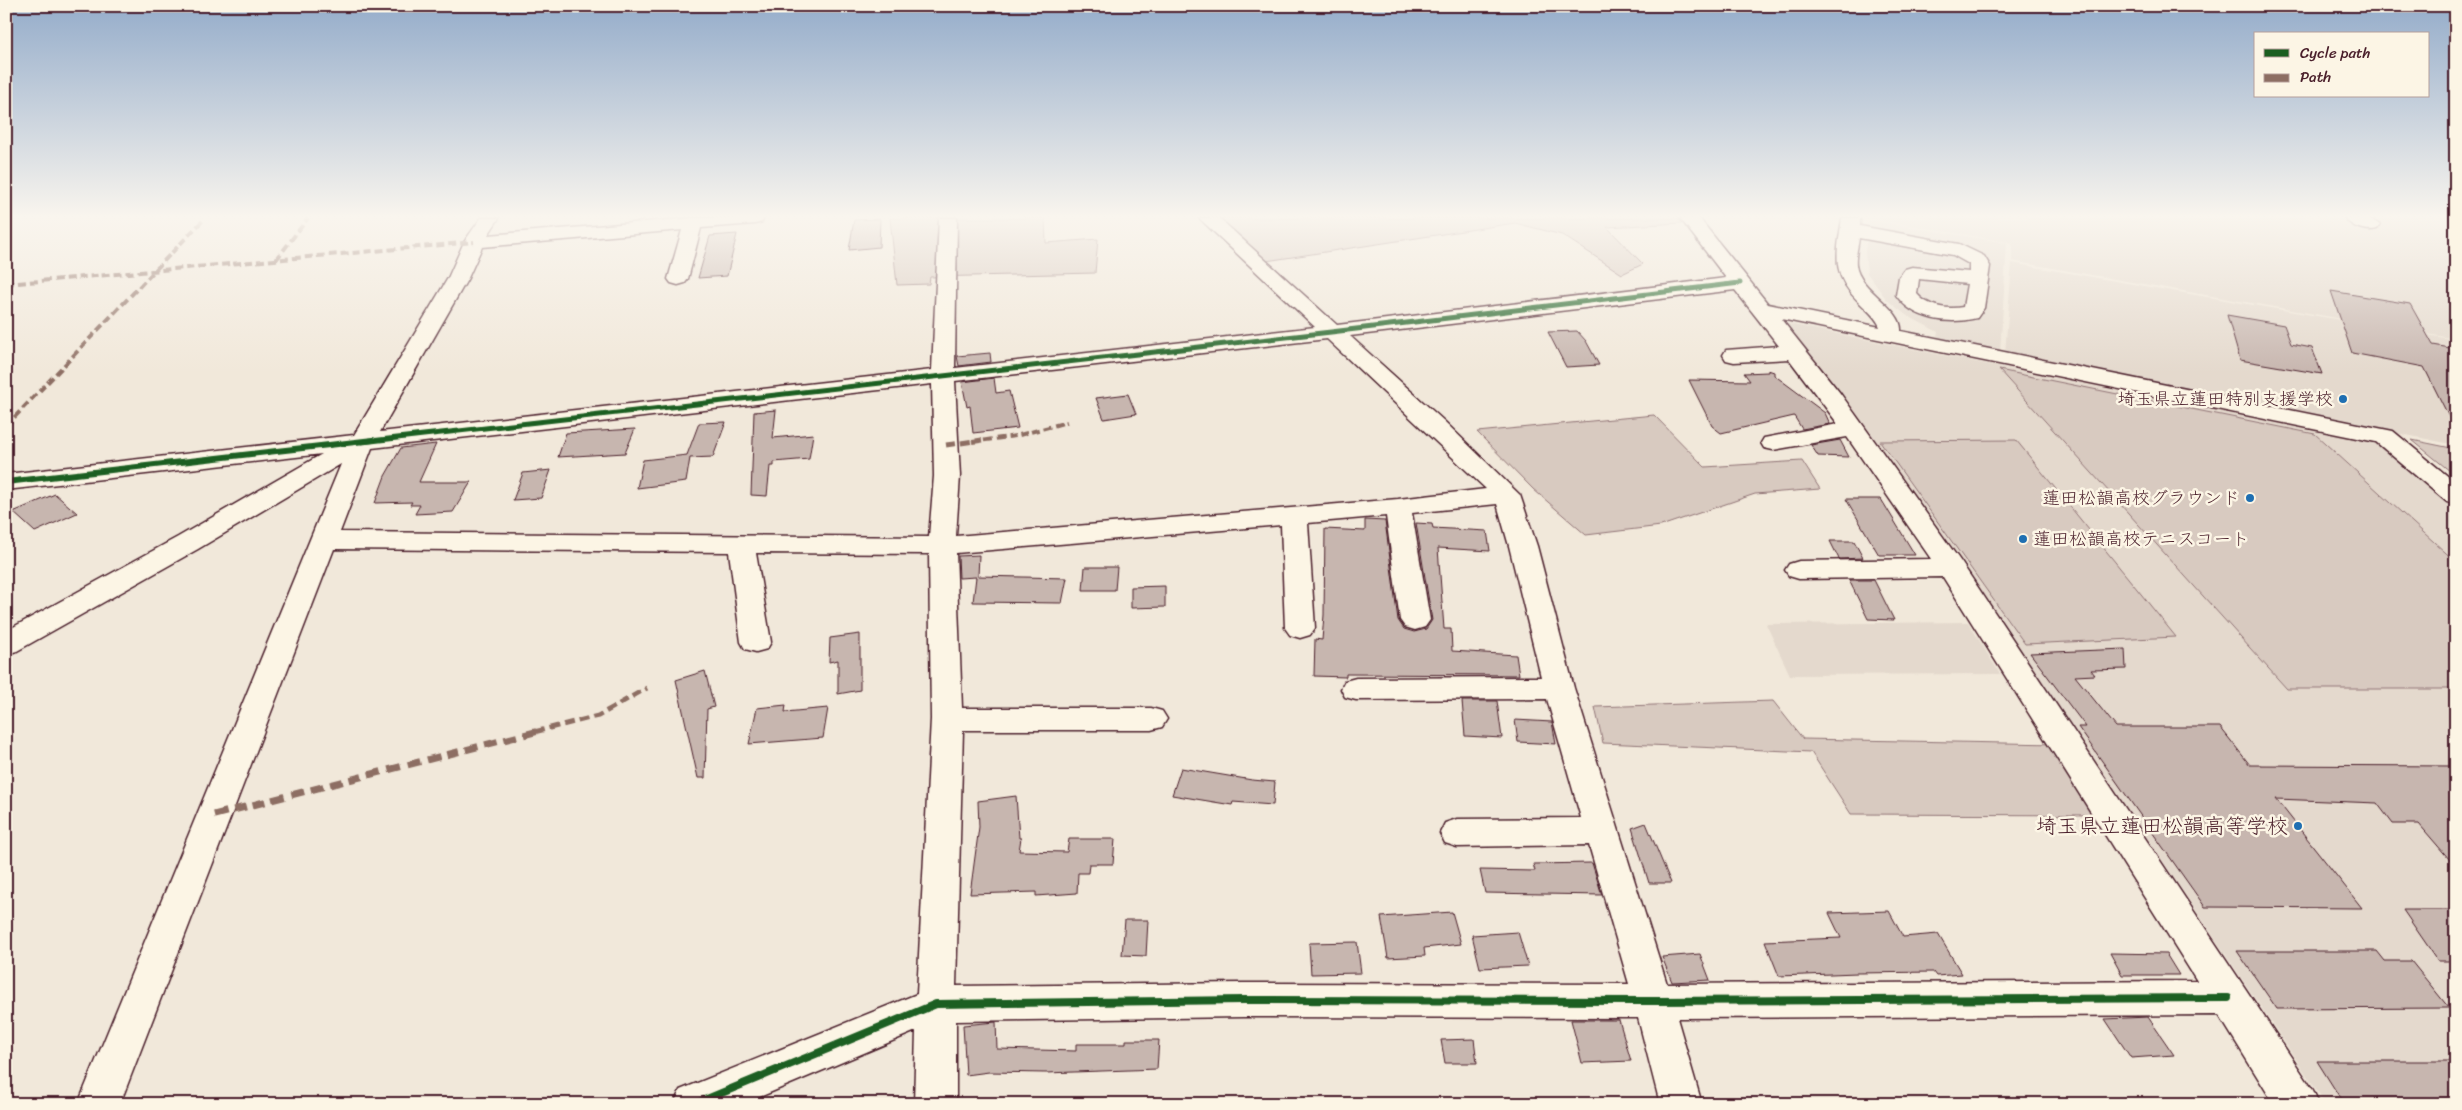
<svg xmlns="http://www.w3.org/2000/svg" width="2462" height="1110" font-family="Sriracha,'Klee One',sans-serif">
<rect width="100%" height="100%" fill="#f1e8da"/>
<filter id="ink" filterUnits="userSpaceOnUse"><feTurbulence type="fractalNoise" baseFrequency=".02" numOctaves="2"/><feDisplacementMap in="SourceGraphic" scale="10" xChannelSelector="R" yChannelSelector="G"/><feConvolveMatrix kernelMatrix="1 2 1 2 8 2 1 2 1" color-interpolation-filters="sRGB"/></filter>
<g filter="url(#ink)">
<path fill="#e4d9cd" d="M1868,218H2456V339L2012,261V243Z
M1869,220L2007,243L2000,353L1936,340L1938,332L1906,315L1887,300L1867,273L1865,252Z
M2012,263L2456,340V445L2005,354Z
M1780,322L2377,443L2456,511V1104H2326L2023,653L1872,438Z
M1968,622L2000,674L1790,675L1766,624Z"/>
<path fill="#d8cac0" stroke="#917476" d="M890,218H1045L1046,243L1098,239L1095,273L930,277L929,284L897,285Z
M1219,218H1677L1682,223L1607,227L1643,264L1622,274L1562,235L1515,223L1266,261Z
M1999,370L2315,434L2456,562V689H2287Z
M1654,415L1705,467L1802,461L1820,489L1755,494L1661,526L1586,535L1533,489L1477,432Z
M2016,440L2176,637L2025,644L1880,441Z
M2412,440L2456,449V476Z
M1773,701L1803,739L2055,744L2099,815L1851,814L1811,752L1603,743L1595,707Z"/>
<path fill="#c7b6af" stroke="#4a1f2b" d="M880,219L879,247L849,250L854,220Z
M737,234L727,276L698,278L710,236Z
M2331,291L2410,304L2433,345L2456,349V431L2424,367L2352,353Z
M2227,315L2284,325L2291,344L2312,348L2322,374L2240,360Z
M1577,331L1586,341L1599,365L1566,367L1548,332Z
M990,353L991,362L959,366L957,356Z
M1768,370L1774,372V375L1825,413L1830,424L1802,429L1794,416L1721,433L1712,426L1689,380L1750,381L1744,373L1768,372Z
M994,378L996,393L1009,391L1018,428L973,433L970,406L967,407L962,382Z
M1128,394L1136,414L1104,419L1096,398Z
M776,410L773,438L813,434L809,459L774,462V466H770L767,496L751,495L754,412Z
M726,422L713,457L690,458L686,482L637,488L643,460L687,455L699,423Z
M635,429L625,453L558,457L566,433Z
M1840,440L1849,457L1818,456L1811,445Z
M436,444L419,482H471L453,512L415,514L420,505H410L412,502L375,503L385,476L401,448Z
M551,470L541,498L513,500L523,473Z
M55,494L77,513L35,532L13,512Z
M1846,499H1881L1915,555H1879Z
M1365,520L1385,521L1398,620L1404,629L1414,632L1426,629L1432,620L1416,523L1432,524L1433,528L1487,531L1490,551L1438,548L1444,629H1451L1452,651L1516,655L1519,675L1346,674V677L1314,676L1315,639L1322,640L1324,615L1325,529L1365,531Z
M1830,541H1854L1863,558L1839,559Z
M979,555L978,576L1067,578L1062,603L973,602L976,577L959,578L958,556Z
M1085,567H1117L1115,590H1083Z
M1849,580H1874L1894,620L1868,619Z
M1165,586V607L1131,608V587Z
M860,634V690L838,694V660L829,662L830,638Z
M2125,649L2126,669L2091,670L2095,675L2075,676L2116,727H2220L2250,765L2456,766V867L2419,824H2393L2377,803L2276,799L2362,908L2205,907L2078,727H2086L2030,653Z
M705,671L714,707L707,709L705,778H698L676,680Z
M1462,701H1497L1502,738L1465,736Z
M786,705L785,712L828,708L823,738L749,744L757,708Z
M1515,720L1552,722L1556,744L1518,742Z
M1181,768L1252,780L1275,782L1273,805L1233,802L1232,805L1172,795Z
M1016,796L1019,838H1021L1019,851L1067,852L1069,839H1115L1113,864H1089L1088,873H1078L1077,893L1036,896V892L970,894L979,827L978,801Z
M1646,823L1671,883H1649L1632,828Z
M1592,863L1602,895L1485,893L1480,870L1535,871L1533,864Z
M2403,910H2456V961H2438Z
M1889,911L1903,937L1938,934L1962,974L1936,976L1933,972L1857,973L1779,976L1765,941L1841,938L1829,913Z
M1452,912L1461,944L1424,948L1425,956L1388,958L1381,917Z
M1125,920H1148L1146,956L1122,955Z
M1518,932L1528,966L1480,968L1472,935Z
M1357,942L1361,973L1311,974L1309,943Z
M2237,951H2377L2385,961H2411L2449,1008L2277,1009Z
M2110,953L2166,954L2179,975H2122Z
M1700,954L1710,980L1672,982L1662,957Z
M2148,1017L2174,1055L2131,1058L2105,1019Z
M1571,1020H1619L1631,1061L1582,1063Z
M996,1022L997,1049L1076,1051V1044H1126V1040H1159L1157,1069L1046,1073L989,1072L966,1075L963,1025Z
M1474,1039L1477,1063H1445L1441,1040Z
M2317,1061H2456V1104H2344Z"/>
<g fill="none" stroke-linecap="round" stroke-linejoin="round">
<g stroke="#4a1f2b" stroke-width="3">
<path id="minor" d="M481,218H499L488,235L692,218H764L762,222L755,224L701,228L688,279L685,283L678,285L671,283L668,279L682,230L482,247L468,278L380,432L932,370L939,218H957L955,368L1315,327L1199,218H1219L1337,325L1726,278L1680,218H1699L1768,304L1880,327C1877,318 1867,310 1860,303C1830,274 1837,255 1842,218H1860V226L1959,244L1984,256L1990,266L1984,308L1977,318C1948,325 1913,320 1896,295L1899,277L1905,269L1912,267L1969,272V264L1953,255L1859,238C1858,246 1855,256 1856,265C1859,291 1903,308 1901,331L2393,431L2456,483V504L2447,502L2376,442L1781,319L1840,393L1961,562L2313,1090L2319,1104H2274L2219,1015L1677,1018L1702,1104H1660L1638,1018L1243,1017L956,1021V1104H914L916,1031L743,1104H674L680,1090L917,994L931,719L929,554L756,553L771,642L767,649L756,652L745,649L741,642L729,552L334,549L120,1104H78L341,464L198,549L17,651L6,654V631L178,537L322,454L6,490V474L354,435L448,278L464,242ZM1919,279L1967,284L1963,307C1947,310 1928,307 1917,294ZM1735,290L1779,346L1726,350L1723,355L1726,360L1734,362L1789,359L1838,424L1764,438L1761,443L1764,448L1773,450L1847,437L1931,559L1799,561L1789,564L1785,570L1789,576L1799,579L1943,577L2197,981L1667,984L1574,688L1537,546L1520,495L1444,421L1350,336ZM1327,339L1486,489L1398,499L956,536L960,476L955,381ZM932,384L934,476L929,537L340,532L372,448ZM1497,504L1509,546L1541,677L1356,678L1345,681L1341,689L1345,697L1356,700L1547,699L1581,818L1457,819L1445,823L1440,833L1445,843L1457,847L1589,845L1629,984L1243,983L956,986L963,730H1151L1162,727L1167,719L1162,711L1151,708H962L956,553L1281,525L1285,628L1290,635L1300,638L1310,635L1315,628L1308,523L1386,516L1400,620L1405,627L1415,630L1425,627L1430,620L1412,513Z
M2345,218H2369L2380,225L2377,229C2366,232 2351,227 2345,218Z"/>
</g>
<use href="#minor" fill="#fcf5e5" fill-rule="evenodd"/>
<path stroke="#8d6e63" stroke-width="4" stroke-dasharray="8 4" stroke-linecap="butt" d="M276,260L308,218
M6,284L474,242
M6,426L205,218
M972,442L1016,436L1067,422"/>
<path stroke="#8d6e63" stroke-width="5" stroke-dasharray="10 5" stroke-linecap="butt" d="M946,445L982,440
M534,732L598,716L647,688"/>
<path stroke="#8d6e63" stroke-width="7" stroke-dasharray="13 7" stroke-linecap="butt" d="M214,815L539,731"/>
<g stroke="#fcf5e5" stroke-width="8">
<path id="cycleway-far2" d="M362,442L1331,332L1740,283"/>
</g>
<g stroke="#fcf5e5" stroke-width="9">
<path id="cycleway-far1" d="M6,482L373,440"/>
</g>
<g stroke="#fcf5e5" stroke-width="11">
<path id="cycleway" d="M695,1104L936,1004L1243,1000L1653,1001L2228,998"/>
</g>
<use href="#cycleway-far2" stroke="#1b5e20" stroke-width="5"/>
<use href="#cycleway-far1" stroke="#1b5e20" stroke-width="6"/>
<use href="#cycleway" stroke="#1b5e20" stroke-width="8"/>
</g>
</g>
<linearGradient id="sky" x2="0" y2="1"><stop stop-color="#94acca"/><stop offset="0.58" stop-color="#f9f5ee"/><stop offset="1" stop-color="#f9f5ee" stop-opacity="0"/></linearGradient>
<rect width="2462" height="373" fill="url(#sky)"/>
<g fill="#1f6fb2" stroke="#fcf5e5" stroke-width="2">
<circle cx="2343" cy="399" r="5"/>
<circle cx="2250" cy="498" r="5"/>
<circle cx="2023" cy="539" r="5"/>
<circle cx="2298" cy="826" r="5"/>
</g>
<g text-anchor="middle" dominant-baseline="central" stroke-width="5" stroke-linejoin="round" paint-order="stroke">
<g font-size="18" fill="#4a1f2b" stroke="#fcf5e5" text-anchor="end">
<text x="2333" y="399">埼玉県立蓮田特別支援学校</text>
<text x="2240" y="498">蓮田松韻高校グラウンド</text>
<text x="2033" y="539" text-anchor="start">蓮田松韻高校テニスコート</text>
</g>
<g font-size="21" fill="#4a1f2b" stroke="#fcf5e5" text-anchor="end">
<text x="2288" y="826">埼玉県立蓮田松韻高等学校</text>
</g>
</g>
<rect width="2462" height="1110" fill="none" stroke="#fcf5e5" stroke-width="25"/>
<rect x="12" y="12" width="2437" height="1085" fill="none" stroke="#4a1f2b" stroke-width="2" filter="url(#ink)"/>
<rect x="2254" y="32" width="175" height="65" fill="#fcf5e5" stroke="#b59f9b"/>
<rect x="2264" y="49" width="25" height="8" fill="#1b5e20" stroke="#b59f9b"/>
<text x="2300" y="58" font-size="15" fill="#4a1f2b">Cycle path</text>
<rect x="2264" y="74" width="25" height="8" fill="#8d6e63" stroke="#b59f9b"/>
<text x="2300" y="82" font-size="15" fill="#4a1f2b">Path</text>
</svg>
